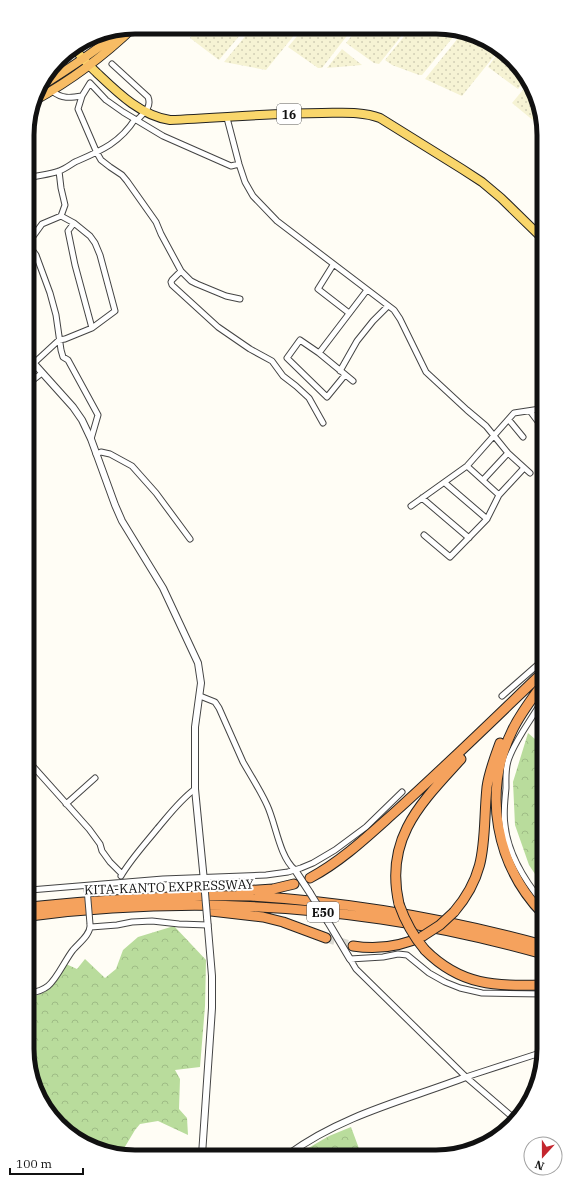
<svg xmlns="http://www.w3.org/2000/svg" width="571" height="1184" font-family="'IBM Plex Serif',serif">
<defs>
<pattern id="farmland-dots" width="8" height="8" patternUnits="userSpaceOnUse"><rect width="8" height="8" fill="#f6f3d4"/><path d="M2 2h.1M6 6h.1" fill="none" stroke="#d2cfb5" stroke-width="1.8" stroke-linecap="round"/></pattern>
<pattern id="forest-crowns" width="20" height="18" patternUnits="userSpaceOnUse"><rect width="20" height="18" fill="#b9dc9c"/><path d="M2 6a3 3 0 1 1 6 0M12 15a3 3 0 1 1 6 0" fill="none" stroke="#9ebc85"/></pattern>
</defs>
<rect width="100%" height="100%" fill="#fffdf5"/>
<path fill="url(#farmland-dots)" d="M198,27L246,28L219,60L190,38Z
M252,28H300L266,70L224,62Z
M304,28H353L322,68H318L288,47Z
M358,28L407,29L379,64L374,63L346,43Z
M410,29H457L459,30L422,75H419L392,65L385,60Z
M463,32L499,50L462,96L425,79Z
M342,49L362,65L327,68Z
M500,50L508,54L525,81L518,89L488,67Z
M527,85L540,107V126L512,103Z"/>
<path fill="url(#forest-crowns)" d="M528,733L543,746V886L529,865L515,825L513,782Z
M174,926L206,960L205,1006L200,1067L175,1070L180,1079L179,1109L187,1118L188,1135L158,1121L140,1124L135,1130L120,1155H114L63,1130L31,1077L30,997C53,992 56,982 66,964L77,969L85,959L105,978L116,969L123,950L138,937Z
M351,1127L361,1154H298L329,1136Z"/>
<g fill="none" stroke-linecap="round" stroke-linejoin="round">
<path stroke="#dbdad3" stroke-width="9" stroke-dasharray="9 4.5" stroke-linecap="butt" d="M326,938L353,946"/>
<g stroke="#444" stroke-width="7">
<path id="minor" d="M112,64L148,97C152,107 144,113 137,120
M52,91C62,99 70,98 82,96
M227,118L239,164L245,182L253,196L277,221L394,310L400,319L426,372L467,410L486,426L508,453L530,473
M239,164L231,166L163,136L123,112L106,100L90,83L82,96L78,109L97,153L101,160L110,167L122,175L127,181L156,222L161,234L181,271L191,281L197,284L226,296L240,299
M59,171L61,188L65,205L61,216L42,224L29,242L30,247L36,255L50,293L56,315L61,350L63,357L68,360L98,415L91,439
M28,178C38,175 49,175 59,171C65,169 70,165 75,162C100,151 120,143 135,119
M74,223L68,231L75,265L92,328
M333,265L318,289L349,313
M181,271L172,280L171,282L172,285L218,327L250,349L272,361L283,376L296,386L309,398L323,423
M319,353L367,290
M33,364L59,340L65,339L92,328L115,311L100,255L95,243L90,236L74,223L61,216
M340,371L357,341L373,321L388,306
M345,375L327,397L287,358L300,340L319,353L353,381
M29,383L42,373
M530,411L539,423
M509,420L523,437
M96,454L101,452L110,454L132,466L156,493L190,539
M467,466L499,495
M483,480L508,453
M445,483L487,519
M422,498L469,538
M411,506L467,466L514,413L540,409
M424,535L450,557L487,519L499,495L524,468
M200,696L215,702L219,708C227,726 235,744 243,762C251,776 260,790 267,805C276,824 279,856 295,870
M502,696L542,661
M542,701C531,720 517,737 509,758C505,768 506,778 506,788C505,800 503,813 505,825C508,854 525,881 543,903
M30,763L89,829L100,844L102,851L110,862L122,874
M66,804L95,778
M121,876C131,859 145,844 157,829C169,815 180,800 195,789
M30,890L163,879L266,875L288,872L301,868L313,863L335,850L366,827L402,792
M91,927L117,925L132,922L152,921L179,924L208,925
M30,993C37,992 43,990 48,986C57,979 65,960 73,950C79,943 91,934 90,925
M466,1077L537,1054L544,1050
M516,1120L466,1077L356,969L350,959L383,957L398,954L407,955L429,973L445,982L460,988L482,993L544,994"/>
</g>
<g stroke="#444" stroke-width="8">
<path id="tertiary" d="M29,358L73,407L82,420L91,439L115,505L122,521L163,588L198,663L201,683L195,727V789L204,881
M295,870L310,893
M328,922L350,959
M289,1154C342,1115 406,1100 466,1077
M202,1155L212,1008V976L207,917"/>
</g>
<g stroke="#222" stroke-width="10">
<path id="primary" d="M74,47C80,57 89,65 97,73C117,92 141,116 170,120C221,118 272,113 322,113C341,113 362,111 380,118L462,169L482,182L501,198L541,237"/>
</g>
<g stroke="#222" stroke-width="10">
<path id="trunk" d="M38,88C67,70 95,52 121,30
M34,101C70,81 104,56 134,27"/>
</g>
<g stroke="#222" stroke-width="11">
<path id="motorway" d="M542,685C531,700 520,714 512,731C482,793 496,865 543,914
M310,878C342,861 369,835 396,811C446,766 494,719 542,673
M241,891L273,889L294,884
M399,904C384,838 421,803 461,759
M30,907C76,902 123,899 169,897C196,896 224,895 251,896C350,902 448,919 543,945
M211,911L263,917L283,922L326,938
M454,912C490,870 482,837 487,787C489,772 495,757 500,743
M30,916C146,901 265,902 381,919C436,927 490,939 543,954
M353,946C378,950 400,947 423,936
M425,950C461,986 495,986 543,985"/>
</g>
<use href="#minor" stroke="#fff" stroke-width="5"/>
<use href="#tertiary" stroke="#fff" stroke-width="6"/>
<use href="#primary" stroke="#f9d66b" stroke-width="8"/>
<use href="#trunk" stroke="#f7bc64" stroke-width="8"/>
<use href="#motorway" stroke="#f5a25d" stroke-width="9"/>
<g stroke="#444" stroke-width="7" stroke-linecap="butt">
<path id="minor-bridge" d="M87,888L90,924"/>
</g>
<g stroke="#444" stroke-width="8" stroke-linecap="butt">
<path id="tertiary-bridge" d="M204,881L207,917
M310,893L328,922"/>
</g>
<g stroke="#222" stroke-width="11" stroke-linecap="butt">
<path id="motorway-bridge" d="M399,904C405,921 413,936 425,950
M423,936L440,925L454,912"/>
</g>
<use href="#minor-bridge" stroke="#fff" stroke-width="5"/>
<use href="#tertiary-bridge" stroke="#fff" stroke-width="6"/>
<use href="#motorway-bridge" stroke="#f5a25d" stroke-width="9"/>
</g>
<g text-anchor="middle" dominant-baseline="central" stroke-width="4" stroke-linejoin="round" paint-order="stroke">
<g fill="#fff" stroke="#585858" stroke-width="1">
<rect x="277" y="104" width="24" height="20" rx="3"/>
<rect x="307" y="902" width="32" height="20" rx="3"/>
</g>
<g font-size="12" font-weight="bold" fill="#111">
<text x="289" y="114">16</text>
<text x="323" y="912">E50</text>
</g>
<g font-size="13" fill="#111" stroke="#fff">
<text transform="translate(169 887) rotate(-2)">KITA-KANTO EXPRESSWAY</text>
</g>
</g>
<path d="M0 0H571V1184H0ZM135 34H436A101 101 0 0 1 537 135V1049A101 101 0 0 1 436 1150H135A101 101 0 0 1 34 1049V135A101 101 0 0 1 135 34Z" fill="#fff" fill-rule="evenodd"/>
<path fill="none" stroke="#111" stroke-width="5" d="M135 34H436A101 101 0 0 1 537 135V1049A101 101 0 0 1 436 1150H135A101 101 0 0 1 34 1049V135A101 101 0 0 1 135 34Z"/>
<g transform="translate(543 1156) rotate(201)"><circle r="19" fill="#ffffff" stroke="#a0a0a0"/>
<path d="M0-3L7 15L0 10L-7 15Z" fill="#c4262e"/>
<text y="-6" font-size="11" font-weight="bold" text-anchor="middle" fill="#111111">N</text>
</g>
<path d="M10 1168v6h73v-6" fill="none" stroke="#111111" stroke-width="2"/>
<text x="16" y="1168" font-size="12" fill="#111111" stroke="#ffffff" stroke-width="3" paint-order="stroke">100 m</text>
</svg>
